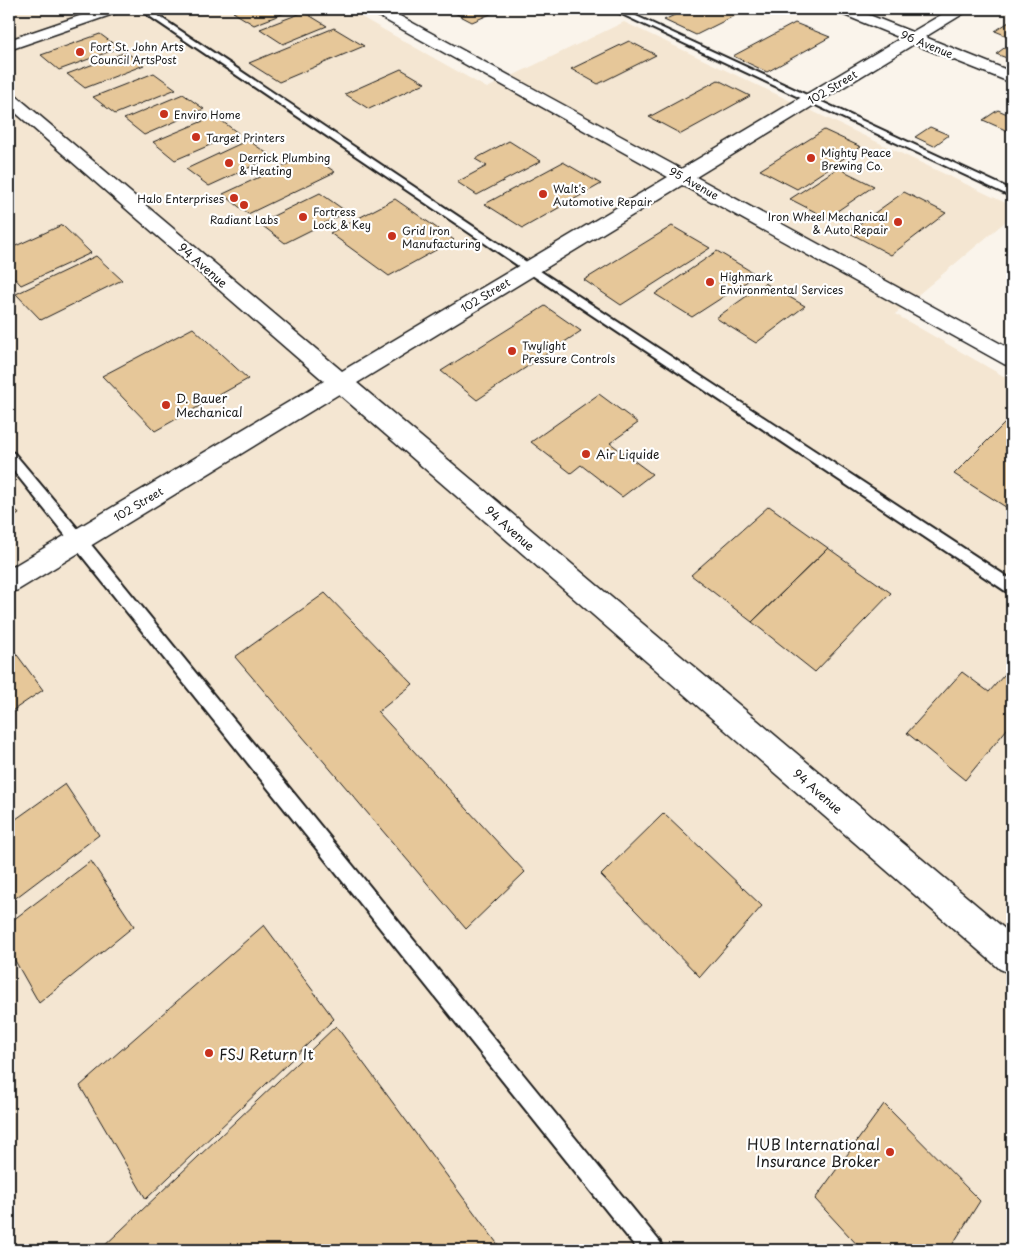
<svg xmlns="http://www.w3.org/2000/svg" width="1021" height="1259" font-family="'Playpen Sans',sans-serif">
<rect width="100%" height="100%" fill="#faf4eb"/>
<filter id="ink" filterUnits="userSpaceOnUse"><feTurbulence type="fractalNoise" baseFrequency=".02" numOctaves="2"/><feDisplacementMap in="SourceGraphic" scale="10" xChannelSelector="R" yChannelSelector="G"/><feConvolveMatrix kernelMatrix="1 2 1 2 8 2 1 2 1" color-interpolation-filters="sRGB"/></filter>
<g filter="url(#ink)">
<path fill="#f4e6d2" d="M9,9H347L487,88L624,22L1012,206V216L895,314L1012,381V1250H9Z"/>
<path fill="#e6c799" stroke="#1c1c1c" d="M241,9H295L254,25L233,12Z
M447,9H502L472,22Z
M687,9H748L696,35L664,20Z
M304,12L327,26L283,44L260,29Z
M1009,22L1012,23V38L995,31Z
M795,23L830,37L767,72L733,56Z
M334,28L364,46L279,82L249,63Z
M100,34L119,48L59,70L41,55Z
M629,41L656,55L598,84L571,69Z
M1011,43L1012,60L996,54Z
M126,52L144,65L85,88L67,74Z
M401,69L425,83L369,109L345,94Z
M154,73L176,89L115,114L93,97Z
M718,80L750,96L681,134L649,117Z
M183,94L204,109L144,135L124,119Z
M998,110L1012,116V133L983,120Z
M215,116L238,133L175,160L153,142Z
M930,127L949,135L934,146L915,137Z
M824,130L861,147L797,189L760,170Z
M248,140L272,157L209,186L186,169Z
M509,141L541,161L477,195L457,182L487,166L475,159Z
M309,154L335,172L248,214L223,194Z
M563,162L601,184L523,228L485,204Z
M838,168L874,186L827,218L790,199Z
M904,192L946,213L891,255L848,232Z
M320,193L347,212L285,243L259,223Z
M395,199L454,240L389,276L330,233Z
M62,225L91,253L21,285L9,272V249Z
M672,226L710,248L621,305L584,280Z
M717,251L757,275L692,317L655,294Z
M96,256L122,280L41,320L16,294Z
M765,283L805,306L756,343L716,318Z
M545,306L581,331L477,400L441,371Z
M193,328L248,379L155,431L102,376Z
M599,394L638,423L610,443L652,474L622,497L581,465L571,473L531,442Z
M1012,416V511L954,474Z
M9,501L19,514L9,520Z
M769,506L828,548L752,622L691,575Z
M828,548L891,593L815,672L752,622Z
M325,593L413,684L378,712L525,872L466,929L235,657Z
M9,644L43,690L9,713Z
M1012,666V723L965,780L907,733L962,672L989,692Z
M65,784L99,835L9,903V824Z
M664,813L762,906L700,977L601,875Z
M91,861L134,926L39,1003L9,950V923Z
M264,925L334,1019L146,1199L80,1086Z
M336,1026L502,1250H100Z
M884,1104L980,1201L949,1250H862L815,1199Z"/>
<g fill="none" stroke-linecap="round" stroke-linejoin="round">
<g stroke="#1c1c1c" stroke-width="4">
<path id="service" d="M139,9H148L534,267L1012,580V594L1007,592L526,271Z
M611,9H621L1012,190V197Z
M9,451L14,453L84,536L660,1242L663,1250H638L9,465Z"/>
</g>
<g stroke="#1c1c1c" stroke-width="3">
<path id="minor" d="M100,9H121L119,12L9,50V40Z
M369,9H387L681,169L901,38L837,12L835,9H854L912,32L951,9H968L966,12L925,37L1012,72V83L914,44L696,177L1012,350V367L1004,364L682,185L357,383L1012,935V974L1000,969L339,394L18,590L9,593V569L324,381L9,107V94L15,95L342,371L668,177L371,12Z"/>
</g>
<use href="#service" fill="#fff" fill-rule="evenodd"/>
<use href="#minor" fill="#fff" fill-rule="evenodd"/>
</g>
</g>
<g fill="#c8321e" stroke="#fff" stroke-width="2">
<circle cx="80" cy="52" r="5"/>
<circle cx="164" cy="114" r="5"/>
<circle cx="196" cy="137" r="5"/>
<circle cx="811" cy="158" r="5"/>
<circle cx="229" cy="163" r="5"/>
<circle cx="543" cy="194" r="5"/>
<circle cx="234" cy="198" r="5"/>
<circle cx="244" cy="205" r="5"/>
<circle cx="303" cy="217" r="5"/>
<circle cx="898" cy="222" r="5"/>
<circle cx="392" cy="236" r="5"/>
<circle cx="710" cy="282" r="5"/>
<circle cx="512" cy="351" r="5"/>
<circle cx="166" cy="405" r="5"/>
<circle cx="586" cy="454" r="5"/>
<circle cx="209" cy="1053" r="5"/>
<circle cx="890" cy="1152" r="5"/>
</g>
<g text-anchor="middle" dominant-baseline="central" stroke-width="4.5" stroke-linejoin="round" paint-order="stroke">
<g font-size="11" fill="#1c1c1c" stroke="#fff">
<text transform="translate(927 44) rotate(22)">96 Avenue</text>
<text transform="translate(832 87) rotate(-31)">102 Street</text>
<text transform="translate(694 183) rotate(29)">95 Avenue</text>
<text transform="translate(485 295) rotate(-31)">102 Street</text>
<text transform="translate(138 504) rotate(-31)">102 Street</text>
</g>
<g font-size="11" fill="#1c1c1c" stroke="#fff" text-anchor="start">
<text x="90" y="46">Fort St. John Arts<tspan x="90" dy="13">Council ArtsPost</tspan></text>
<text x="174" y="114">Enviro Home</text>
<text x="206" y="137">Target Printers</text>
<text x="821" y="152">Mighty Peace<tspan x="821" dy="13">Brewing Co.</tspan></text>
<text x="239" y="157">Derrick Plumbing<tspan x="239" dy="13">&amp; Heating</tspan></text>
<text x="553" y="188">Walt's<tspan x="553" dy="13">Automotive Repair</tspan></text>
<text x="224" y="198" text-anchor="end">Halo Enterprises</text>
<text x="313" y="211">Fortress<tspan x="313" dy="13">Lock &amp; Key</tspan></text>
<text x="888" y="216" text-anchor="end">Iron Wheel Mechanical<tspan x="888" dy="13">&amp; Auto Repair</tspan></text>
<text x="244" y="219" text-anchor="middle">Radiant Labs</text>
<text x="402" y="230">Grid Iron<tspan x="402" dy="13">Manufacturing</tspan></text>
<text x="720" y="276">Highmark<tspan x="720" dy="13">Environmental Services</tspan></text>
<text x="522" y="345">Twylight<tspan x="522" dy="13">Pressure Controls</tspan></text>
</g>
<g font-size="12" fill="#1c1c1c" stroke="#fff">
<text transform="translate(203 265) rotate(41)">94 Avenue</text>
<text transform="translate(510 528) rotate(41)">94 Avenue</text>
<text transform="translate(818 791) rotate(41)">94 Avenue</text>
</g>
<g font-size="12" fill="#1c1c1c" stroke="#fff" text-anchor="start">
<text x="176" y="398">D. Bauer<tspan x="176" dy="14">Mechanical</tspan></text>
<text x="596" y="454">Air Liquide</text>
</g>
<g font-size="15" fill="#1c1c1c" stroke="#fff" text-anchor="start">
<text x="219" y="1053">FSJ Return It</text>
<text x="880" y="1143" text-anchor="end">HUB International<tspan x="880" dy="17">Insurance Broker</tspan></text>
</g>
</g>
<rect width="1021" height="1259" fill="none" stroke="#fff" stroke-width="30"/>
<rect x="15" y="15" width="991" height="1229" fill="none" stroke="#1c1c1c" stroke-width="2" filter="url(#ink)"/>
</svg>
